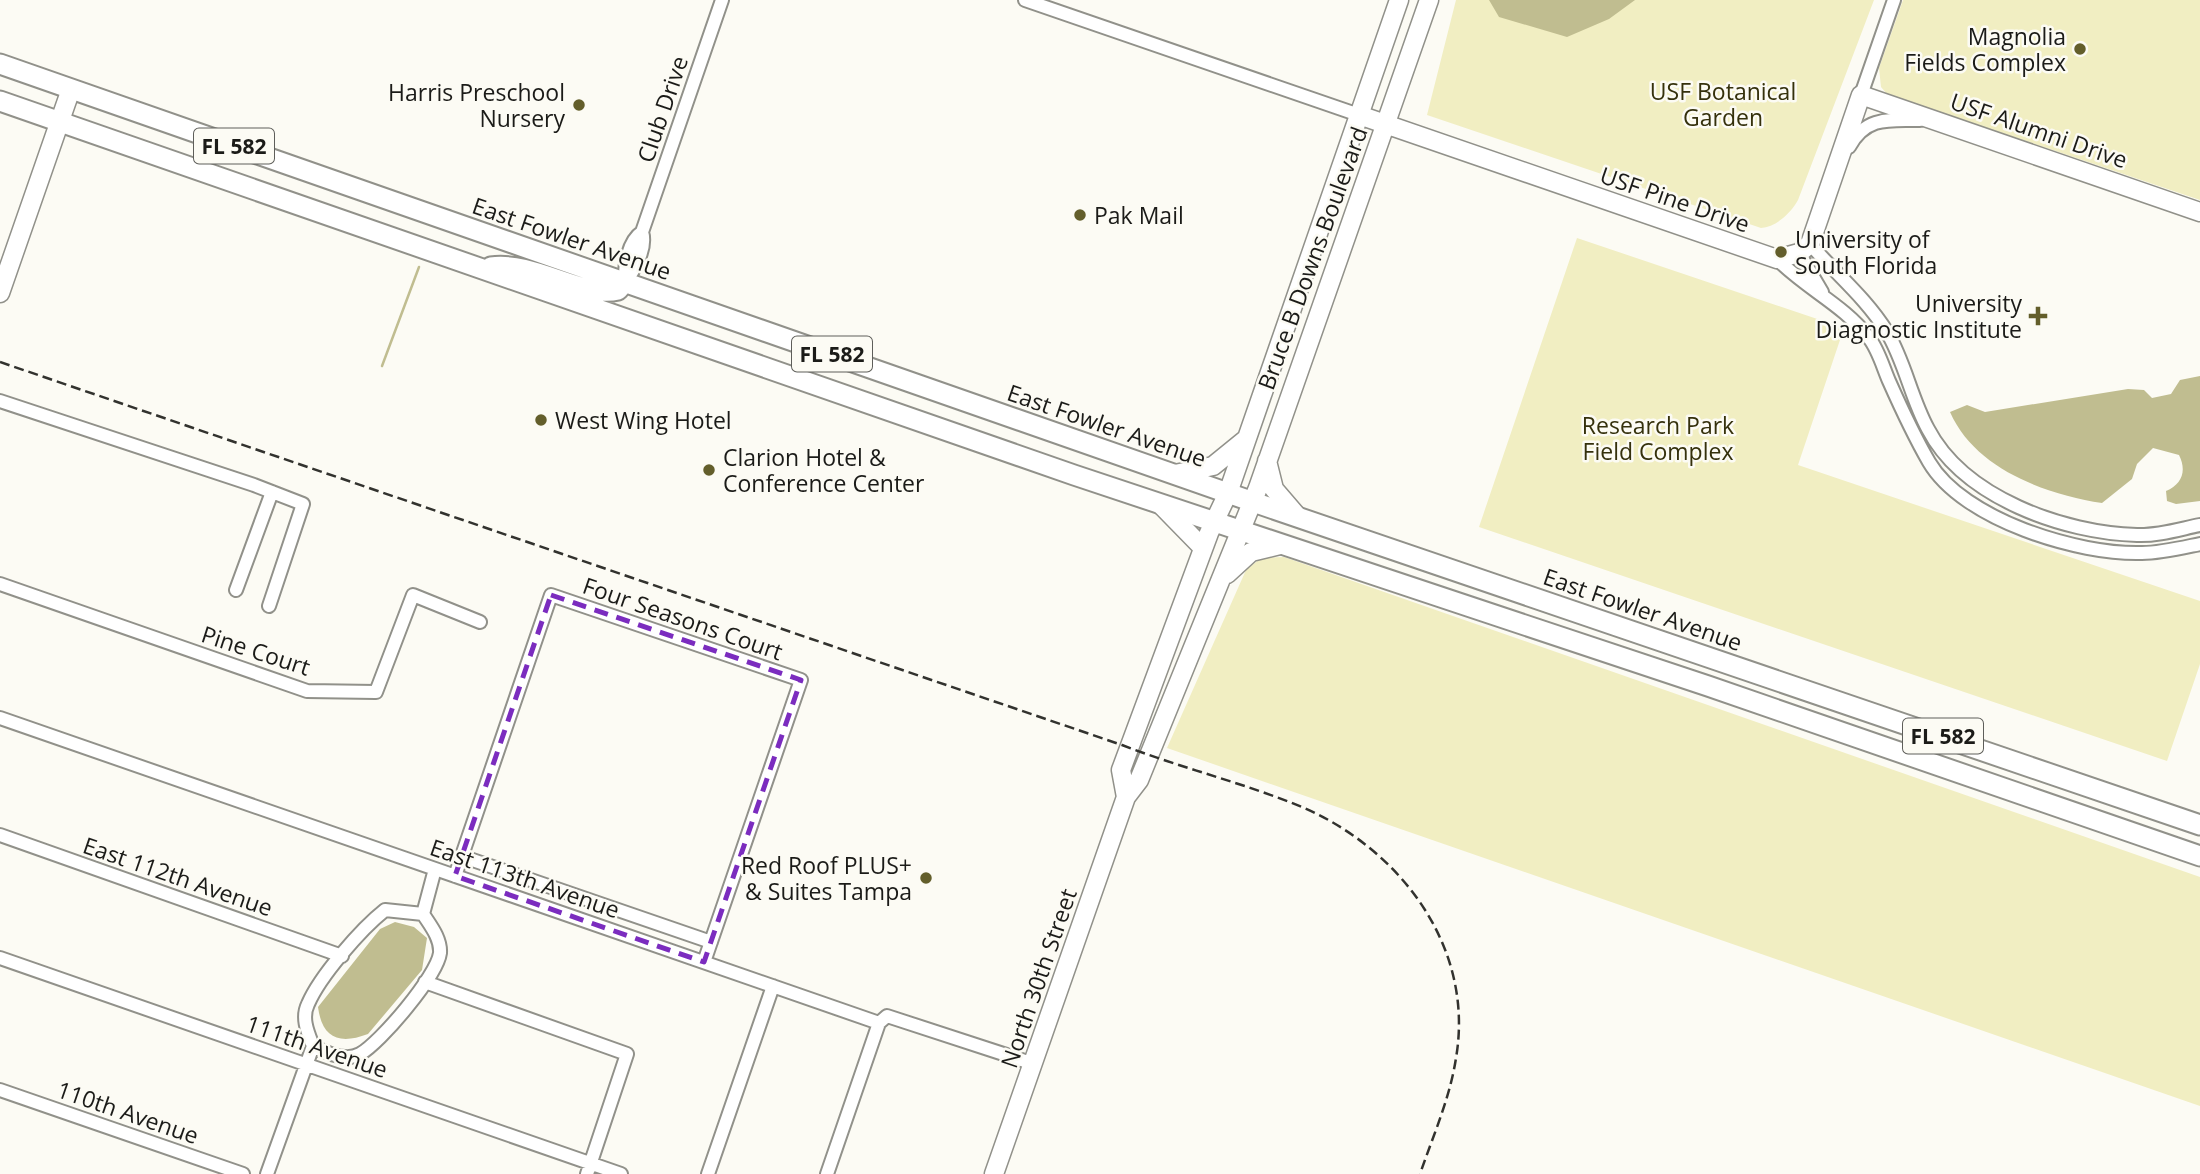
<svg xmlns="http://www.w3.org/2000/svg" width="2200" height="1174" font-family="'Open Sans',sans-serif">
<rect width="100%" height="100%" fill="#fcfbf4"/>
<path fill="#f1eec2" d="M1456,0H1874L1798,200C1791,213 1776,227 1761,228L1427,115Z
M1903,0H2200V200L1887,94L1881,87L1879,68Z
M1577,238L1844,328L1798,465L2200,601V664L2167,761L1479,527Z
M1284,557L2200,877V1106L1167,748L1246,570L1261,558Z"/>
<path fill="#c0bd90" d="M1489,0H1635L1609,19L1567,37L1499,17Z
M2200,376V501L2176,504L2167,501L2166,491C2182,484 2187,471 2179,455L2153,448L2137,464L2132,479L2102,503C2045,494 1975,469 1950,412L1967,405L1985,412L2128,389L2144,390L2152,398L2171,394L2180,380Z
M395,922L414,927L427,938L422,970L368,1034C339,1045 322,1038 318,1007L380,929Z"/>
<g fill="none" stroke-linecap="round" stroke-linejoin="round">
<path stroke="#c0bd90" stroke-width="2.5" d="M382,366L419,267"/>
<g stroke="#91918a" stroke-width="16">
<path id="street" d="M1025,0L1359,115
M1861,95L1894,0
M1849,147C1866,116 1889,120 1920,120
M1810,244C1836,274 1866,298 1887,332C1905,362 1911,398 1928,429C1964,498 2064,533 2137,535C2158,536 2180,529 2200,525
M1799,253L1822,292
M1777,259C1805,288 1844,305 1869,338C1878,349 1883,367 1889,381C1901,408 1914,436 1929,462C1963,520 2079,555 2142,553C2161,553 2181,548 2200,544
M625,282C624,267 628,241 642,232L722,0
M625,282C635,270 647,247 642,232
M0,401L254,485L303,504L269,606
M0,584L307,691L376,692L413,595L480,622
M236,590L272,492
M0,718L879,1023
M0,835L342,956
M461,856L711,942
M455,876L551,595L801,680L704,962
M0,958L621,1174
M425,982L627,1054L587,1174
M313,1046C326,1053 346,1062 360,1054C380,1043 437,976 440,953C441,938 430,925 423,914L435,869
M0,1090L243,1174
M267,1174L313,1046C308,1033 301,1018 308,1004C320,976 361,929 385,910L423,914
M708,1174L773,986
M827,1174L879,1023L887,1016L1034,1064"/>
</g>
<g stroke="#91918a" stroke-width="21">
<path id="secondary" d="M1359,115L1777,259L1799,253L1810,244L1861,95L2200,212
M0,293L71,89
M1267,461L1274,489L1298,517
M1175,474L1213,466L1245,440
M1160,504L1203,548
M1227,574L1251,552L1280,545
M1126,797L1121,770L1209,533L1228,493L1399,0
M994,1174L1126,797L1139,780L1258,488L1429,0"/>
</g>
<g stroke="#91918a" stroke-width="23">
<path id="primary" d="M0,64L1262,505L2200,825
M0,101L1074,475L1708,686L2200,856
M491,267C534,261 583,299 618,290L625,282"/>
</g>
<use href="#street" stroke="#fff" stroke-width="12"/>
<use href="#secondary" stroke="#fff" stroke-width="18"/>
<use href="#primary" stroke="#fff" stroke-width="19"/>
<path stroke="#32322e" stroke-width="2.5" stroke-dasharray="10 5" stroke-linecap="butt" d="M0,362L1122,745C1181,768 1244,783 1302,807C1400,849 1475,947 1456,1058C1450,1098 1433,1136 1420,1174"/>
</g>
<path fill="none" stroke="#7b2cbf" stroke-width="5" stroke-dasharray="14 9" stroke-linejoin="round" d="M551,595L801,680L704,962L455,876Z"/>
<g fill="#635e2b" stroke="#fcfbf4" stroke-width="2.5">
<circle cx="2080" cy="49" r="7"/>
<circle cx="579" cy="105" r="7"/>
<circle cx="1080" cy="215" r="7"/>
<circle cx="1781" cy="252" r="7"/>
<path d="M2034.5 305.5h7v7h7v7h-7v7h-7v-7h-7v-7h7z"/>
<circle cx="541" cy="420" r="7"/>
<circle cx="709" cy="470" r="7"/>
<circle cx="926" cy="878" r="7"/>
</g>
<g text-anchor="middle" dominant-baseline="central" stroke-width="5" stroke-linejoin="round" paint-order="stroke">
<g fill="#fcfbf4" stroke="#5e5e5a" stroke-width="2">
<rect x="194" y="128.5" width="80" height="35" rx="5"/>
<rect x="792" y="336.5" width="80" height="35" rx="5"/>
<rect x="1903" y="718.5" width="80" height="35" rx="5"/>
</g>
<g font-size="21" font-weight="bold" fill="#1b1b18">
<text x="234" y="146">FL 582</text>
<text x="832" y="354">FL 582</text>
<text x="1943" y="736">FL 582</text>
</g>
<g font-size="23" fill="#1b1b18" stroke="#fcfbf4" text-anchor="end">
<text x="2066" y="36">Magnolia<tspan x="2066" dy="26">Fields Complex</tspan></text>
<text x="565" y="92">Harris Preschool<tspan x="565" dy="26">Nursery</tspan></text>
<text x="1094" y="215" text-anchor="start">Pak Mail</text>
<text x="1795" y="239" text-anchor="start">University of<tspan x="1795" dy="26">South Florida</tspan></text>
<text x="2022" y="303">University<tspan x="2022" dy="26">Diagnostic Institute</tspan></text>
<text x="555" y="420" text-anchor="start">West Wing Hotel</text>
<text x="723" y="457" text-anchor="start">Clarion Hotel &amp;<tspan x="723" dy="26">Conference Center</tspan></text>
<text x="912" y="865">Red Roof PLUS+<tspan x="912" dy="26">&amp; Suites Tampa</tspan></text>
</g>
<g font-size="23" fill="#35310c" stroke="#fcfbf4">
<text x="1723" y="91">USF Botanical<tspan x="1723" dy="26">Garden</tspan></text>
<text x="1658" y="425">Research Park<tspan x="1658" dy="26">Field Complex</tspan></text>
</g>
<g font-size="23" fill="#1b1b18" stroke="#fcfbf4">
<text transform="translate(662 109) rotate(-71)">Club Drive</text>
<text transform="translate(2039 130) rotate(19)">USF Alumni Drive</text>
<text transform="translate(1675 199) rotate(19)">USF Pine Drive</text>
<text transform="translate(572 238) rotate(19)">East Fowler Avenue</text>
<text transform="translate(1312 258) rotate(-70)">Bruce B Downs Boulevard</text>
<text transform="translate(1107 425) rotate(19)">East Fowler Avenue</text>
<text transform="translate(1643 609) rotate(19)">East Fowler Avenue</text>
<text transform="translate(683 618) rotate(19)">Four Seasons Court</text>
<text transform="translate(256 650) rotate(18)">Pine Court</text>
<text transform="translate(178 876) rotate(19)">East 112th Avenue</text>
<text transform="translate(525 878) rotate(19)">East 113th Avenue</text>
<text transform="translate(1038 978) rotate(-71)">North 30th Street</text>
<text transform="translate(317 1046) rotate(19)">111th Avenue</text>
<text transform="translate(128 1112) rotate(19)">110th Avenue</text>
</g>
</g>
</svg>
